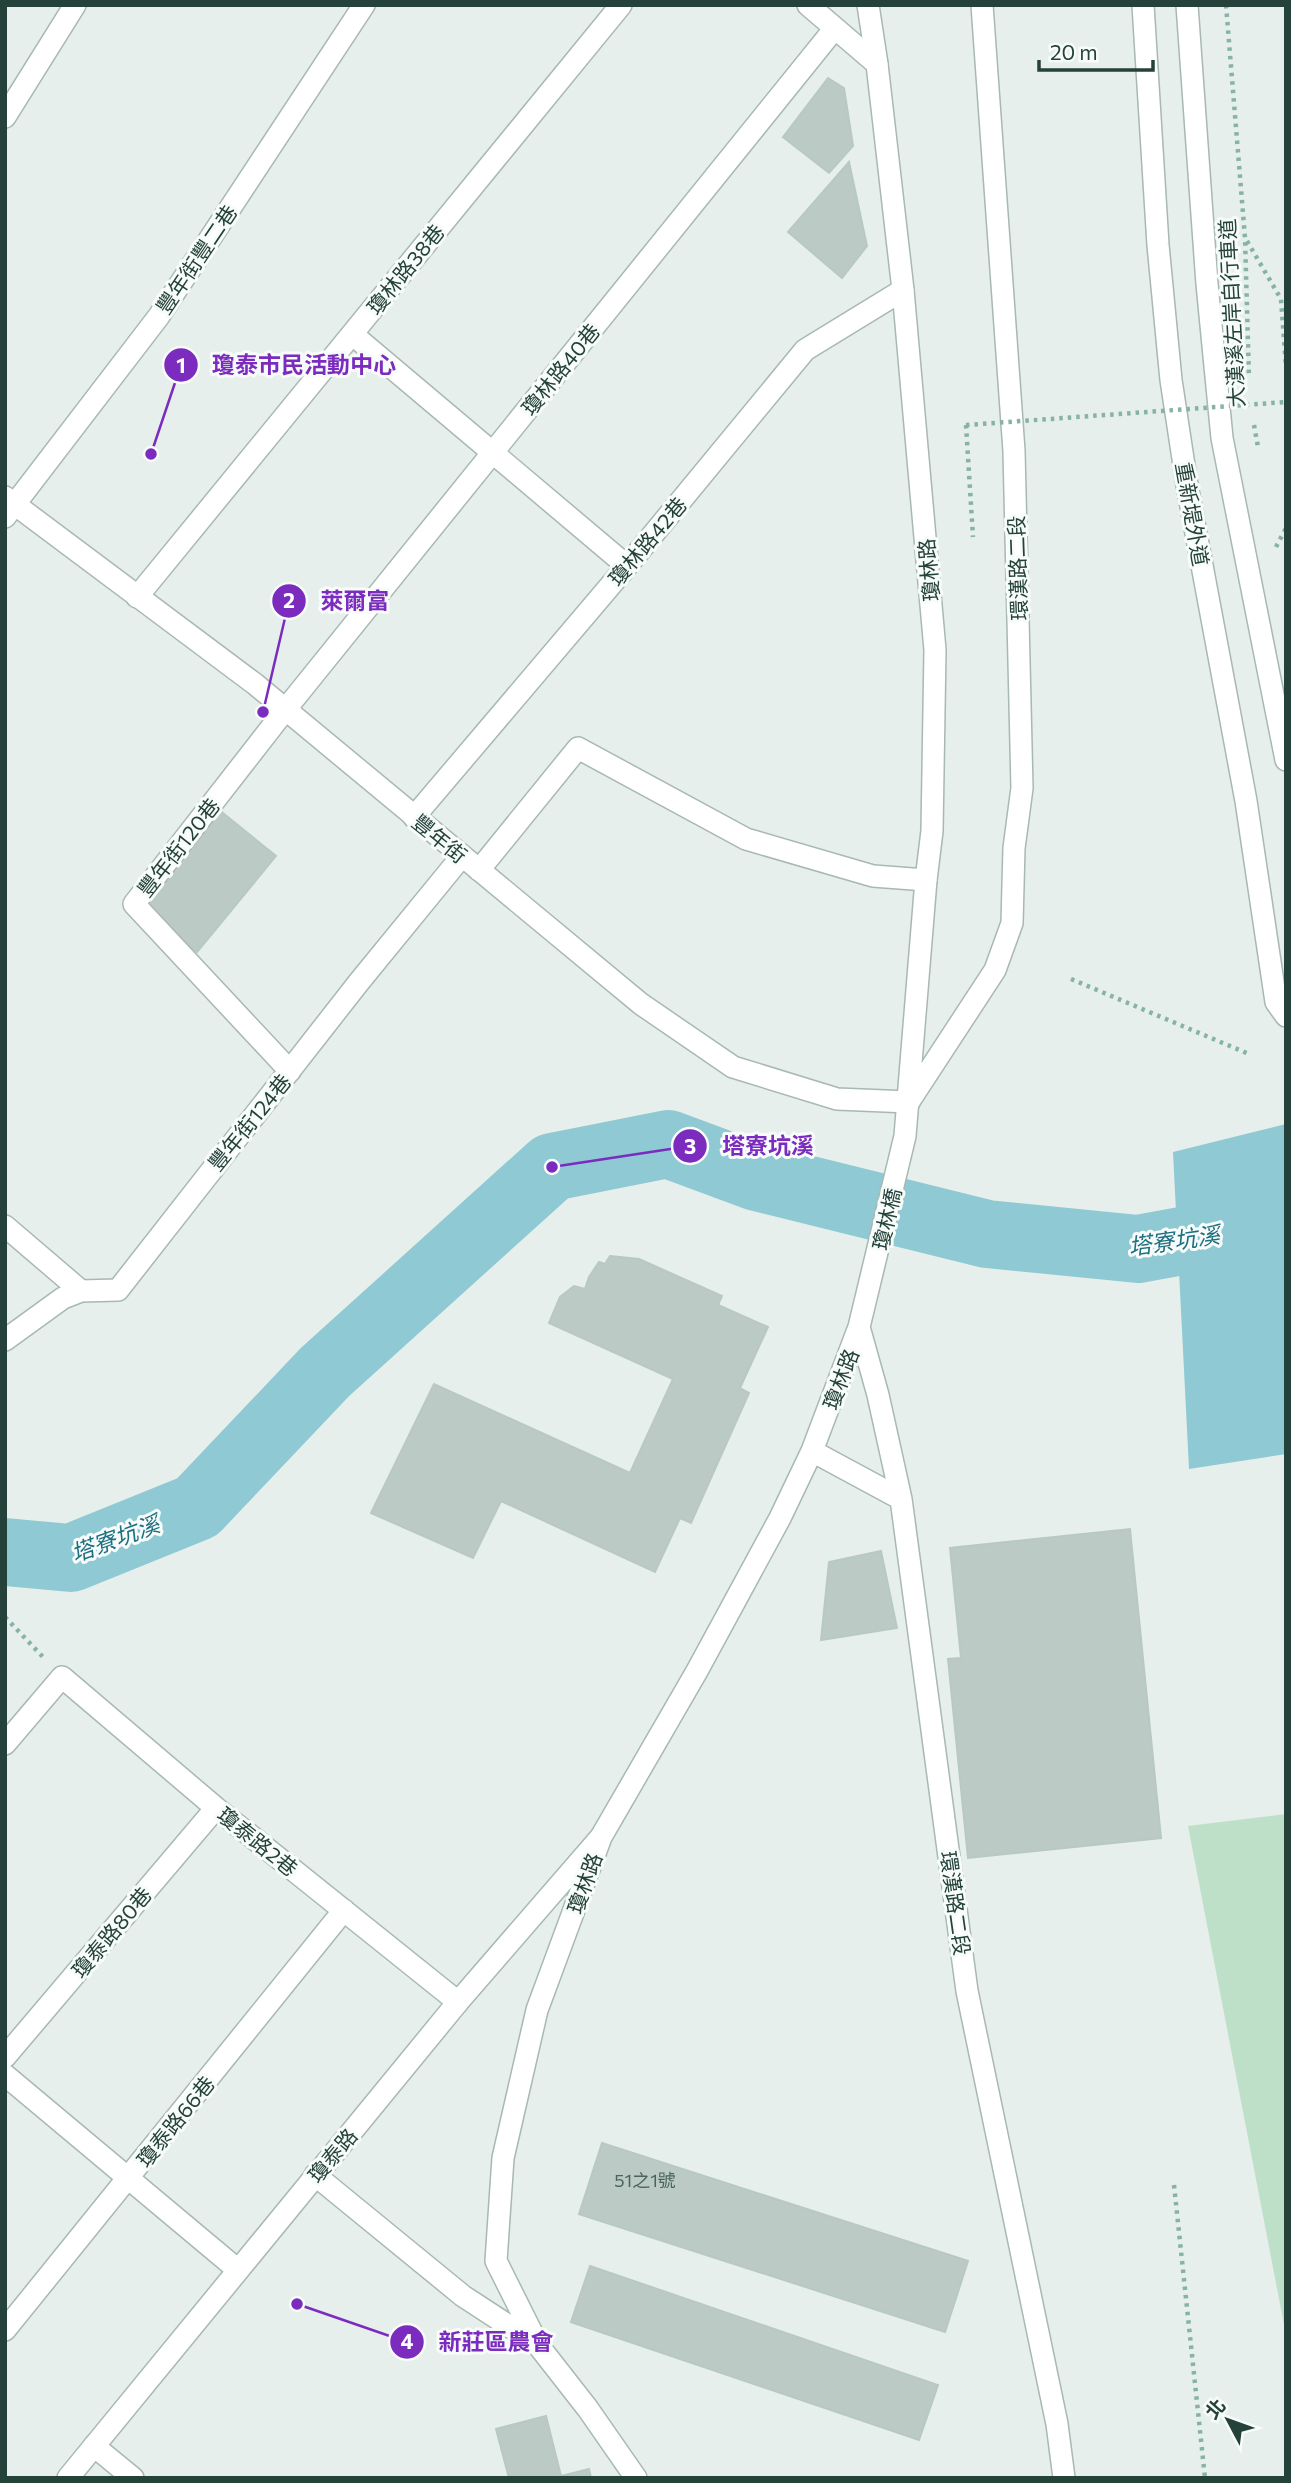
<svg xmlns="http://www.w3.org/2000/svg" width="1291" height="2483" font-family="Commissioner,'Noto Sans TC',sans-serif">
<rect width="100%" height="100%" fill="#e6efeb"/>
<path fill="#bfe0c8" d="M1286,1814V2335L1188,1826Z"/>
<path fill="#8ec9d4" d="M1286,1124V1454L1189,1469L1173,1152Z"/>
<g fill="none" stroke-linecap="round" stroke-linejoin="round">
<path stroke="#8ec9d4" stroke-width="68" d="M5,1552L71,1558L197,1507L325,1372L552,1167L668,1144L757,1177L987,1234L1138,1249L1286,1222"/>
</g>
<path fill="#bbcac4" stroke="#b8c9c2" stroke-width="2" d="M828,78L844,88L853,146L829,173L783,137Z
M849,162L867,246L842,278L788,232Z
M218,809L276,856L197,952L140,904Z
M610,1256L639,1259L722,1296L718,1305L768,1327L740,1388L749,1393L691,1523L680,1518L655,1572L501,1501L473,1558L371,1513L434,1384L630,1473L673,1379L549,1323L560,1297L574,1286L585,1289L589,1277L599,1262L605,1264Z
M1130,1529L1161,1838L968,1858L948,1659L961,1658L950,1548Z
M881,1551L897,1628L821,1640L829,1562Z
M602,2143L968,2261L945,2332L579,2214Z
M590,2266L938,2385L919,2440L571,2322Z
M546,2416L561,2476L553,2478H509L496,2429Z
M589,2469L591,2478H553Z"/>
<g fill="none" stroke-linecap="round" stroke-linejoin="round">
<g stroke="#a8b8b2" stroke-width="24">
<path id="service" d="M808,5L877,64
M5,117L75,5
M352,334L627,566
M5,517L159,316L364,5
M137,597L621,5
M414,817L627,566L805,350L903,290
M479,870L578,748L746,839L873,876L926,880
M290,1071L134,904L285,710L835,28
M5,1226L81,1291
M5,1340L63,1298L81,1291L118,1290L359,982L462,856
M5,1744L62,1677L216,1808L458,2002
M5,2057L216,1808
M5,2075L238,2270
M315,2175L463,2296L538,2345
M5,2330L344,1910
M94,2446L133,2478"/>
</g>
<g stroke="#a8b8b2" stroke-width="24">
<path id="minor" d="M5,497L255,684L641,1004L733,1067L837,1099L909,1102
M68,2478L458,2002L600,1838"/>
</g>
<g stroke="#a8b8b2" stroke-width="24">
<path id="tertiary" d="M1143,5L1158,245L1171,380L1187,485L1246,801L1276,1002L1286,1016
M1187,5L1207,284L1222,438L1286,760
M910,1100L995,970L1012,923L1014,848L1022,788L1014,451L982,5
M859,1327L878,1395L901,1499L967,1991L1057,2424L1064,2478
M812,1451L901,1499
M636,2478L588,2409L538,2345L496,2261L503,2158L537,2010L601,1837L697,1671L780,1518L812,1451L859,1327L905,1136L926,880L932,831L935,650L903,290L877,64L868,5"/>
</g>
<path stroke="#86b3a5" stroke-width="4.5" stroke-dasharray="3.5 5" stroke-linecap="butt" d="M1226,5L1245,238L1249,378
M1247,241L1281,299L1286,367
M966,425L973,537
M1254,425L1258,447
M1276,547L1286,528
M1071,979L1249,1054
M5,1617L43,1657
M1174,2185L1205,2478"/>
<use href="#service" stroke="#fff" stroke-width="21"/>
<use href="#minor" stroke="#fff" stroke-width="21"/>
<use href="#tertiary" stroke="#fff" stroke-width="21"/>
<path stroke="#86b3a5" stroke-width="4.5" stroke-dasharray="3.5 5" stroke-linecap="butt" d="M966,425L1286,402"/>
</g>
<g text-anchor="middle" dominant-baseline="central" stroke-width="6" stroke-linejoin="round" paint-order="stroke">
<g font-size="18" fill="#4a645c">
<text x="645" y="2180">51之1號</text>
</g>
<g font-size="21" fill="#24423a" stroke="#f7fbf9">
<text transform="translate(196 259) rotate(-56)">豐年街豐二巷</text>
<text transform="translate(405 269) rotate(-51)">瓊林路38巷</text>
<text transform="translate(1231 313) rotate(-93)">大漢溪左岸自行車道</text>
<text transform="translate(560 369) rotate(-51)">瓊林路40巷</text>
<text transform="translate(1193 514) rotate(80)">重新堤外道</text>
<text transform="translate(647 541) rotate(-50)">瓊林路42巷</text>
<text transform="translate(1017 568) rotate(-92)">環漢路二段</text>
<text transform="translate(928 570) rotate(-95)">瓊林路</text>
<text transform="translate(440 838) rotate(39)">豐年街</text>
<text transform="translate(178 847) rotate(-52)">豐年街120巷</text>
<text transform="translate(249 1122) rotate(-51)">豐年街124巷</text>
<text transform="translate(886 1219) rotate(-77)">瓊林橋</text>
<text transform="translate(840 1379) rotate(-69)">瓊林路</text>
<text transform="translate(258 1841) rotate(39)">瓊泰路2巷</text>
<text transform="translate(584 1883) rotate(-70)">瓊林路</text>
<text transform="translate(956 1903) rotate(82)">環漢路二段</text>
<text transform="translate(111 1932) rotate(-50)">瓊泰路80巷</text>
<text transform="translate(175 2121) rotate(-51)">瓊泰路66巷</text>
<text transform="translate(332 2155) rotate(-50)">瓊泰路</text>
</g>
<g font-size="23" font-style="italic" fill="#1c6f80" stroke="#f7fbf9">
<text transform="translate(1174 1240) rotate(-8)">塔寮坑溪</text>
<text transform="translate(115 1538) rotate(-20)">塔寮坑溪</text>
</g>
</g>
<path fill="none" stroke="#7b2cbf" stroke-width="2.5" d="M151 454L181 365M263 712L289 601M552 1167L690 1146M297 2304L407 2342"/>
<g fill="#7b2cbf" stroke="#f7fbf9" stroke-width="2.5">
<circle cx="151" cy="454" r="7"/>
<circle cx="263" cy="712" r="7"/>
<circle cx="552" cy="1167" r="7"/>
<circle cx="297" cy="2304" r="7"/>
<circle cx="181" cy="365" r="18"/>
<circle cx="289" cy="601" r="18"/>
<circle cx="690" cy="1146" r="18"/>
<circle cx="407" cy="2342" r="18"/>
</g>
<g font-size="21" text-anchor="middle" font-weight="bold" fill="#fff">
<text x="181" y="373">1</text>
<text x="289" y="608">2</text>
<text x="690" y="1154">3</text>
<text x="407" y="2349">4</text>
</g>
<g font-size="23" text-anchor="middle" font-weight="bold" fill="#7b2cbf" stroke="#f7fbf9" stroke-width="6" stroke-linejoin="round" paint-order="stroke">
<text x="304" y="373">瓊泰市民活動中心</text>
<text x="355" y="609">萊爾富</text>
<text x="768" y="1154">塔寮坑溪</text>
<text x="496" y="2350">新莊區農會</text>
</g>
<rect width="1291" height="2483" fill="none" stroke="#24423a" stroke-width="14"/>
<g transform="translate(1228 2420) rotate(311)" stroke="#f7fbf9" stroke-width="5" paint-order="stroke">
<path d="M0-5L12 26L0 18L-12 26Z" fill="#24423a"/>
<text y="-10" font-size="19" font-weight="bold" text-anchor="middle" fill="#24423a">北</text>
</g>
<path d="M1039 60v10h114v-10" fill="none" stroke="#24423a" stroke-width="3.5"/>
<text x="1050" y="60" font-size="21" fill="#24423a" stroke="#f7fbf9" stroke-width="5" paint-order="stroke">20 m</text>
</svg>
